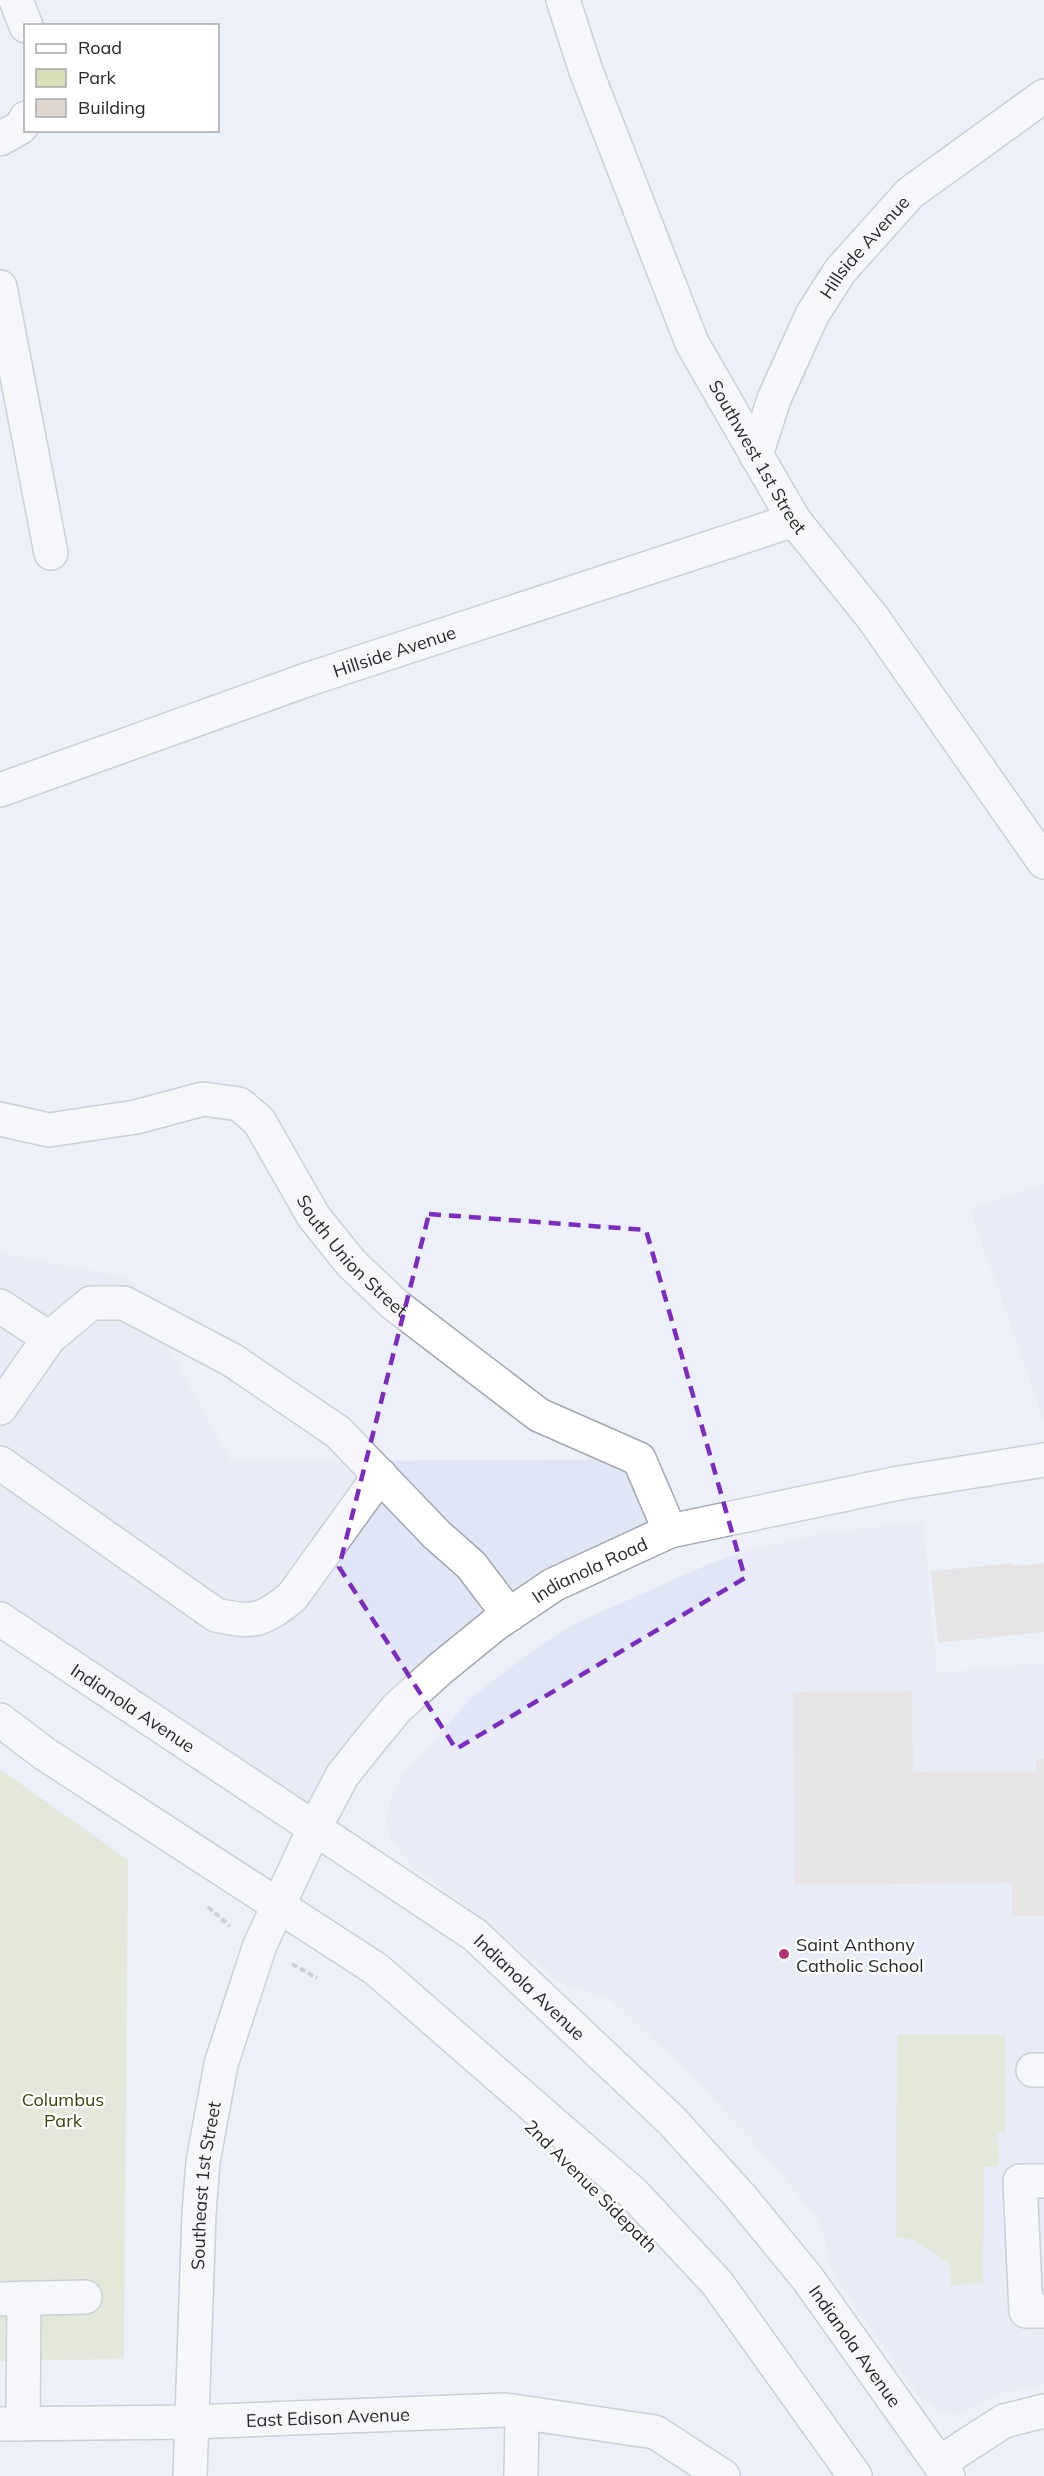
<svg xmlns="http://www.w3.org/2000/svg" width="1044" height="2476" font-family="Mulish,sans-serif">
<rect width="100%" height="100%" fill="#ecf0f8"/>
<path fill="#e0e6f5" d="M1044,1184V1421L970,1209Z
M0,1253L130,1278L232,1462L639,1459L670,1531L440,1669L314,1829L0,1619Z
M923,1521L937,1673L1044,1663V2384L999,2394L964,2413L953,2415L939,2412L918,2395L839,2283L828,2257L822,2228L814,2214L754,2143L688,2073L612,2001L557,1981L493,1927L411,1865L391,1840L386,1824L392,1791L401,1777L472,1697L535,1649L572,1625L709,1564L753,1549L814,1535Z"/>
<path fill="#d8deb8" d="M0,1769L128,1860L124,2359L0,2361Z
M897,2035H1006V2132L998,2133L999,2167H984L983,2283L951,2286L950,2264L911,2239L896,2237Z"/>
<path fill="#dfd6d2" d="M1013,1563V1566L1044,1563V1632L938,1643L931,1571Z
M912,1691L913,1772L1036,1771V1759H1044V1916H1012V1883L794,1885L793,1692Z"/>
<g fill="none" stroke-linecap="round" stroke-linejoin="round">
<g stroke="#a3a7ae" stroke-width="36">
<g id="minor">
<path d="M16,0L26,26"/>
<path id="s1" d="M563,0L586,71L692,343L794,520L873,618L1044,862"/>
<path d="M0,139L21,127L26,118"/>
<path d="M0,287L51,553"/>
<path id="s2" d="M756,455L774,399L812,315L840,271L910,193L1044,96"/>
<path id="s3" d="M0,790L309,679L794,520"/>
<path id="s4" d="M0,1119L49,1130L136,1117L203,1099L239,1104L259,1121L314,1217L351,1263L394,1304L539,1415L639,1459L670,1531"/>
<path d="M0,1306L49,1338"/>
<path d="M0,1408L49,1338L91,1303H124L232,1360L338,1432L437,1535L471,1565L509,1615"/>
<path d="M0,1463L216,1615C253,1623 261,1622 292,1597L380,1475"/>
<path d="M1033,2070H1044"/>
<path d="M1044,2181H1020L1026,2311H1044"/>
<path d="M0,2299L85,2297"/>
<path id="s5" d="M0,2424L191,2422L505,2410L655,2432L723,2476"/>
<path d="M23,2424L24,2298"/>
<path d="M939,2463L1004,2421L1044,2411"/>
<path d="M521,2476L522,2413"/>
</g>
</g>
<g stroke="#a3a7ae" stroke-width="36">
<g id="major">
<path id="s6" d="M0,1619L475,1935L672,2121L740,2196L808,2279L948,2476"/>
<path d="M0,1720L45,1754L376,1969L633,2193L717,2283L855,2476"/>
<path id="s7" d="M190,2476L199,2214L203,2162L221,2064L260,1945L314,1829L342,1776L368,1743L397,1708L440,1669L494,1625L553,1585L670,1531L899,1483L1044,1460"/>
</g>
</g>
<path stroke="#a7aab0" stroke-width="4" stroke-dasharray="6 3" stroke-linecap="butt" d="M208,1907L230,1926
M292,1964L317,1978"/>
<use href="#minor" stroke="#fff" stroke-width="33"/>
<use href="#major" stroke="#fff" stroke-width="33"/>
</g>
<path d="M0 0H1044V2476H0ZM429,1214L646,1230L745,1578L456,1749L339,1567Z" fill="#ecf0f8" fill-opacity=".55" fill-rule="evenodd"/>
<path fill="none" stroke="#7b2cbf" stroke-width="4.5" stroke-dasharray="12 8" stroke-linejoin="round" d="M429,1214L646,1230L745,1578L456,1749L339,1567Z"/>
<circle fill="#b93274" stroke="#fff" stroke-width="2" cx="784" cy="1954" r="6"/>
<g text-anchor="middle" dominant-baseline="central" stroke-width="4.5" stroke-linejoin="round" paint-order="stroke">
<g font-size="18" fill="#26282b" stroke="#fff">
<text stroke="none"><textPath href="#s2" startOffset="237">Hillside Avenue</textPath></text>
<text stroke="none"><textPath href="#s1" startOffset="498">Southwest 1st Street</textPath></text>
<text stroke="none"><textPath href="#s3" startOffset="418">Hillside Avenue</textPath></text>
<text stroke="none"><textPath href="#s4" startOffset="435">South Union Street</textPath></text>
<text stroke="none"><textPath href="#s7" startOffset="1053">Indianola Road</textPath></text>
<text stroke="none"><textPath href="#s6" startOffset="160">Indianola Avenue</textPath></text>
<text stroke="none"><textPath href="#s6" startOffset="646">Indianola Avenue</textPath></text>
<text stroke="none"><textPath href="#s7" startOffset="291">Southeast 1st Street</textPath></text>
<text transform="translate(591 2186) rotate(45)">2nd Avenue Sidepath</text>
<text stroke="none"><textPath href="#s6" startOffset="1132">Indianola Avenue</textPath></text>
<text stroke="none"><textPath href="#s5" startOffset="328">East Edison Avenue</textPath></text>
</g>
<g font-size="18" fill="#26282b" stroke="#fff" text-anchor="start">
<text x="796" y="1944">Saint Anthony<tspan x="796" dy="21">Catholic School</tspan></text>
</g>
<g font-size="18" fill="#3d420d" stroke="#fff">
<text x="63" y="2099">Columbus<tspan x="63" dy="21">Park</tspan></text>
</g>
</g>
<rect x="24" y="24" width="195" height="108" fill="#ffffff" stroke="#a8a9aa" stroke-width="1.5"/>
<rect x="36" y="44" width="30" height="9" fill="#ffffff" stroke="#a8a9aa" stroke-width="1.5"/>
<text x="78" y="54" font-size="18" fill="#26282b">Road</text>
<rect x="36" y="69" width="30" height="18" fill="#d8deb8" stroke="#a8a9aa" stroke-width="1.5"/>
<text x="78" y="84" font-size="18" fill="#26282b">Park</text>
<rect x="36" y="99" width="30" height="18" fill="#dfd6d2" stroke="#a8a9aa" stroke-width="1.5"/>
<text x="78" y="114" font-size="18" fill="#26282b">Building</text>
</svg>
